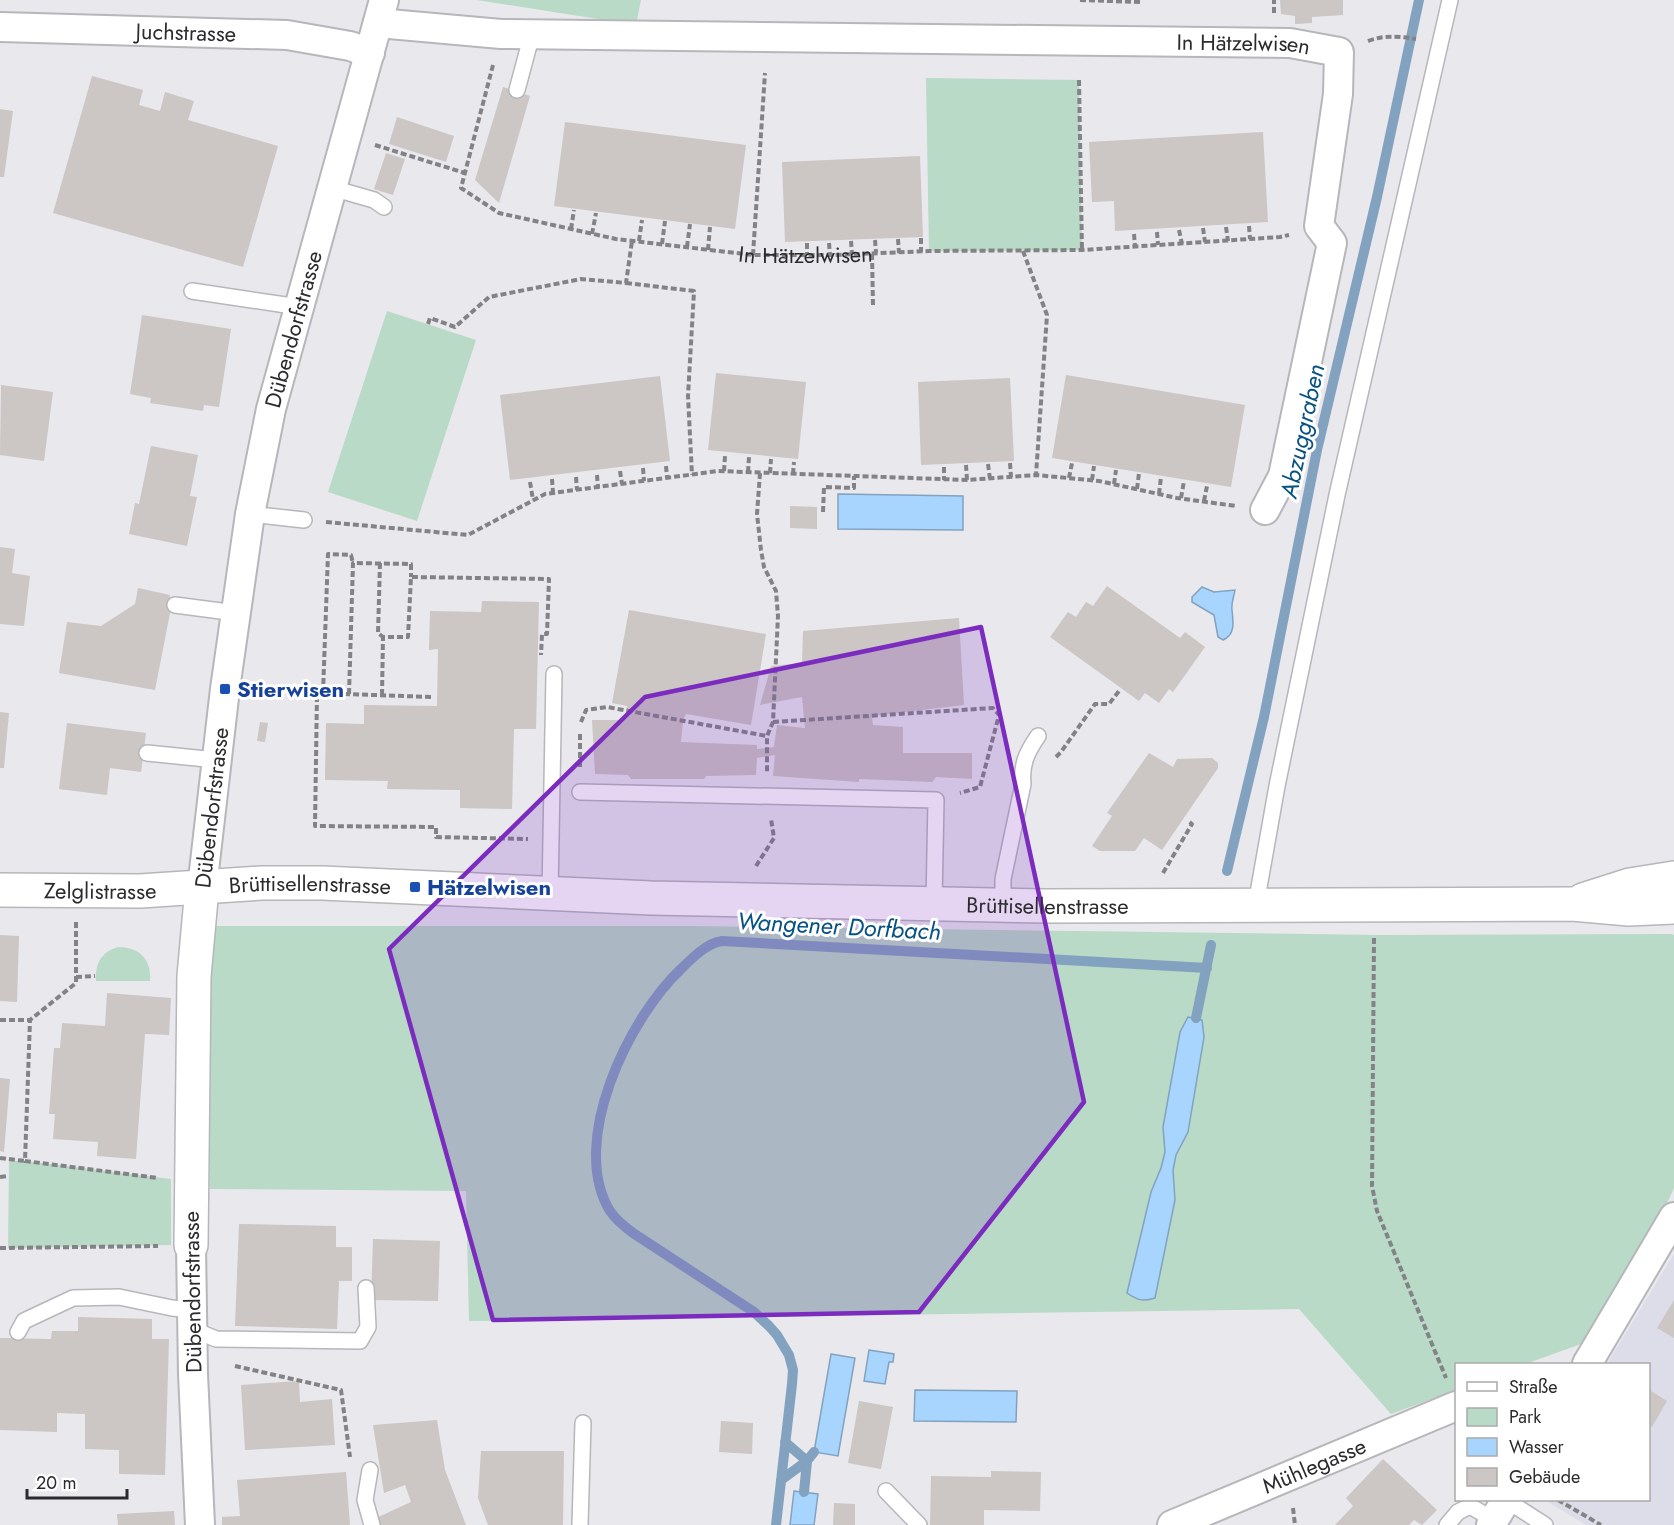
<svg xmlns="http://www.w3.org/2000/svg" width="1674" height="1525" font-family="Jost,sans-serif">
<rect width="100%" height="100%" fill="#e8e8ed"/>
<path fill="#dddde9" d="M1674,1254V1525H1586L1545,1500H1648V1364H1607Z"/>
<path fill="#b8dac6" d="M477,0H641L636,25Z
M926,78L1079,80L1082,250L929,251Z
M387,311L476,340L417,521L328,492Z
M206,926H694L1380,935L1671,934L1674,935V1188L1668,1201L1584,1343L1525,1364H1456V1390L1391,1414L1299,1309L469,1321L466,1191L210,1189Z
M118,947C140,947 152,960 150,981H96C95,964 101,952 118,947Z
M9,1161H25L171,1179V1245L8,1248Z"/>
<path fill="#a7d5fd" stroke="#82a2bf" stroke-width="1.5" d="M838,494L963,496V530L838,529Z
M1202,587L1214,592L1235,590C1234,596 1231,603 1232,610C1233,621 1236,634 1223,640L1218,637L1214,615L1192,602V597Z
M1188,1017L1202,1020L1204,1037L1188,1132L1176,1155L1173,1170L1175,1200L1155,1298C1143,1302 1137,1300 1127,1293L1151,1192L1161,1168L1165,1152L1163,1127L1180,1032Z
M869,1350L894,1354L893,1362H889L885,1384L864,1381Z
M831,1354L855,1358L838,1456L814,1452Z
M915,1390L1017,1391L1016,1422L914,1421Z
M794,1491L818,1494L814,1525H790Z"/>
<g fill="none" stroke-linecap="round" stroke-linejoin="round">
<path stroke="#82a2bf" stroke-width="10" d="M1227,871L1264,717L1317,450L1377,197L1419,0
M1196,1018L1211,945
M785,1442L807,1461
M781,1480L807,1461L814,1452
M804,1492L807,1461
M776,1525L792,1384L793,1370L789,1355L777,1335L769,1326L754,1312L633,1233C625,1227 616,1220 610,1211C568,1142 629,1018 681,969C692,958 707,943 722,941L1207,968"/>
</g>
<path fill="#ccc6c5" d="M1280,0H1343V15L1312,17V23L1295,24V16L1281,14Z
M92,76L143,90L139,105L160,111L165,92L194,101L188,120L278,146L243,267L53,213Z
M503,87L530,96L499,203L475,180Z
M0,109L13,111L4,177H0Z
M397,117L454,136L446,162L389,144Z
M565,122L746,145L735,229L554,206Z
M1263,132L1268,222L1115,231L1114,201L1092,202L1089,142Z
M386,153L405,159L393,195L374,189Z
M920,156L923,237L785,242L782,162Z
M142,315L231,329L219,407L204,405L203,411L150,403L151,398L130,394Z
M716,373L806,382L798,459L708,450Z
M1066,375L1245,405L1231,487L1052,458Z
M660,376L670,461L510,480L500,395Z
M1010,378L1014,461L921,465L918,382Z
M1,385L53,392L44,461L0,455Z
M151,446L198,455L190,496L197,497L187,546L129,534L135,503L139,504Z
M790,506L817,507V529L790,528Z
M0,547L15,549L12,573L30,576L24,626L0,624Z
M1107,586L1180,638L1185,632L1205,647L1173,692L1169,689L1159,703L1145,693L1139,701L1050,637L1068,612L1076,617L1086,602L1093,606Z
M138,588L170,595L167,609L170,613L155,690L59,673L67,622L101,626L135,604Z
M482,601L539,602L536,729H514L512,809L460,808V790L387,789L388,781L325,780L326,723L364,724V705L437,706L438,649L429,650L430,611L481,612Z
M629,610L766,634L751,725L686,714L683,721L681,742L757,745V749L774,747L777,725L805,728L802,697L760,705L771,666L802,663L803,631L959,618L964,705L872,716L873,725L903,727V753H972V779L936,777L932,782L859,779V782L773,776L775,755L757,758L756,775L706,776L704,779H631L628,775L595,774L592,720H624L627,706L612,703Z
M0,712L9,713L4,768H0Z
M260,722L268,723L265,742L257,741Z
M67,723L146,733L141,772L110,768L107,795L59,789Z
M1149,753L1173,767L1177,759L1212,758L1218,763V768L1162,850L1144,838L1135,851H1100L1092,846L1112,816L1107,813Z
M0,935L19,936L17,1002L0,1001Z
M107,993L171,998L169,1035L145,1034L136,1159L97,1156L98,1142L53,1139L55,1114H49L54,1048H60L62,1023L105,1026Z
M0,1078L10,1079L4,1152L0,1151Z
M239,1224L336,1226V1247H352V1281H339L337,1329L235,1326Z
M373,1239L440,1241L438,1301L371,1300Z
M1674,1300V1338L1657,1328Z
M78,1317L152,1319V1339H169L165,1475L119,1474V1450L85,1449V1414L57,1413V1432L0,1430V1338L51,1339L52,1331H78Z
M299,1381L300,1402L332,1399L335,1445L245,1450L241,1385Z
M1648,1389L1667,1401L1652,1427L1648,1425Z
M859,1401L893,1407L881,1469L848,1463Z
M437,1420L445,1470L466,1525H378L376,1518L411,1502L405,1485L384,1493L373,1425Z
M721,1421L753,1423L752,1454L719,1452Z
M481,1451H564L563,1525H488L478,1498Z
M1383,1459L1437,1510L1422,1525L1414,1520L1409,1525H1335L1353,1506L1346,1498Z
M991,1471L1041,1472L1040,1511L984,1510V1525H930L931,1476L991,1477Z
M346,1472L350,1525H222V1517L240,1516L237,1480Z
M834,1503L855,1504V1525H833Z
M174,1511L175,1525H118L117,1514Z"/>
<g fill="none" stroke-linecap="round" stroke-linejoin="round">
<g stroke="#b6b6bb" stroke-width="18">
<path id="service" d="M517,90L532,34
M332,188L374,200L384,207
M192,291L299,307
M250,514L304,520
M175,605L236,613
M147,753L216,760
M580,792L936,800L934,903
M550,893L554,674
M1256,904L1277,786L1337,495L1450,0
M1003,905V879L1023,784C1021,764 1027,752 1038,736
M192,1329L216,1339L360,1341L368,1327L366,1288
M18,1332L24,1321L73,1298L119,1297L172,1308L192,1310
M370,1470L365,1500L372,1525
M886,1491L919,1525
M1506,1500L1545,1525
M580,1525L583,1423
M1447,1525L1458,1512L1470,1506L1494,1520"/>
</g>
<g stroke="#b6b6bb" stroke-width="32">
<g id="minor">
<path id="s2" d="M378,23L501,34L1290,43L1339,52L1338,94L1319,226L1332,243L1283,476L1265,510"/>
<path id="s3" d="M0,27L287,35L350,46L370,53"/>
<path id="s4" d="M202,888L225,689L250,514L271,409L384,0"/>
<path d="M191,1245L193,1374L200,1525"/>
<path d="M1587,1364L1674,1217"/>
<path id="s5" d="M1172,1525L1456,1406"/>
<path d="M1491,1525L1506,1500"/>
</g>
</g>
<g stroke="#b6b6bb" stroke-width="36">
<g id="tertiary">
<path id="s6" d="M0,890L140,891L262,883H322L651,898L1045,906L1572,904L1629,909L1674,907"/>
<path d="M1583,900L1630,885L1674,878"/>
<path d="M191,1245L194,976L202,888"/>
</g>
</g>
<g stroke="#838387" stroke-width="4" stroke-dasharray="6 3" stroke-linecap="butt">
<path d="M1080,0L1140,2L1141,0"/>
<path d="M1274,13V0"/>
<path d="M1368,41C1385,35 1398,36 1416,39"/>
<path id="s1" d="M493,65L461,188L499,213L616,239L753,255H835L929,251L1082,250L1280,237L1289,235"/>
<path d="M1079,80L1082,250"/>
<path d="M375,145L465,173"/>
<path d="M1249,226L1250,239"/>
<path d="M1226,227L1228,241"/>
<path d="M1203,228L1205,242"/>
<path d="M571,229L574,210"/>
<path d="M1179,230L1182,244"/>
<path d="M1157,232L1158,245"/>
<path d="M592,234L596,213"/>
<path d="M1134,234L1135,247"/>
<path d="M921,238V252"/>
<path d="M898,239L899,253"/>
<path d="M875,240L876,253"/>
<path d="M639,241L642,220"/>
<path d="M851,241L852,254"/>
<path d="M807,243V255"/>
<path d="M829,243L830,255"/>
<path d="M662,244L665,221"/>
<path d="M687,247L690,224"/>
<path d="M708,250L710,227"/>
<path d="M1023,251L1047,315L1036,475"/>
<path d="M872,254L873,305"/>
<path d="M753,255L765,73"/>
<path d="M626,283L694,291L688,396L692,475"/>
<path d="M428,324L430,318L455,327L489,297L581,279L626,283L632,241"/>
<path d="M1010,463L1011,477"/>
<path d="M988,464L990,479"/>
<path d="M966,465L967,480"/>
<path d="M666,466L667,477"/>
<path d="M944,467V480"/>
<path d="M643,468L644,481"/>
<path d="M620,471L622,484"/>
<path d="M724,471L725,456"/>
<path d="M748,472L749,457"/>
<path d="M760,473L757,514L761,550L764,567L776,591L778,616L773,722L767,736V773"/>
<path d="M770,473L771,459"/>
<path d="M793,474L794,462"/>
<path d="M597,475L598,488"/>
<path d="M576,477L577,490"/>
<path d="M1069,478L1072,463"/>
<path d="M552,479L553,493"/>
<path d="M1092,480L1094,466"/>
<path d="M530,482L533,500"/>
<path d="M1114,484L1116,470"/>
<path d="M1137,489L1139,473"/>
<path d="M1159,494L1161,477"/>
<path d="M1181,498L1184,481"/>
<path d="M1204,501L1207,486"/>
<path d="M823,512L824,487L854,488V476"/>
<path d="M326,522L468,535L545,494L718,471L967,480L1036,475L1099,481L1177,498L1236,506"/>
<path d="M380,563L378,633L383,637"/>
<path d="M323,693L328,554L351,555L353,563"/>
<path d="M349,694L353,563L411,564V577"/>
<path d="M382,695L383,637H408L411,577L549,579L547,634H542L541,655"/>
<path d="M431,697L317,693L315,826L436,827V837L528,839"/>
<path d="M581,722L586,710L607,707L767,736"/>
<path d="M773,722L993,708L999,715L980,787L960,793"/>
<path d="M1056,757L1061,752L1095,704H1109L1119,691"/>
<path d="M580,767V733"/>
<path d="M756,866L774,838L771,819"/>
<path d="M1163,873L1192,824L1188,821"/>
<path d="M76,922V983L30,1020L25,1161L158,1178"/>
<path d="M1374,938L1372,1186L1377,1211L1446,1378"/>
<path d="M76,977L95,976"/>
<path d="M0,1020H30"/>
<path d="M0,1158L25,1161"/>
<path d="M0,1177L8,1176"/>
<path d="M0,1248L158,1246"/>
<path d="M235,1366L341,1390L350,1457"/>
<path d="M1558,1500L1601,1525"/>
<path d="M1293,1508L1295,1525"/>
</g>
<use href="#service" stroke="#fff" stroke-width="15"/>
<use href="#minor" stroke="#fff" stroke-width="28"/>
<use href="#tertiary" stroke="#fff" stroke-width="33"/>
</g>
<path fill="#7b2cbf" fill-opacity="0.2" stroke="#7b2cbf" stroke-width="4.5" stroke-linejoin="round" d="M981,627L1084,1102L919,1312L493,1320L389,949L645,697Z"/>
<g fill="#1a4fb4" stroke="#fff" stroke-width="2">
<rect x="219" y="683" width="12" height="12" rx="3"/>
<rect x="409" y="881" width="12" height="12" rx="3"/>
</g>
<g text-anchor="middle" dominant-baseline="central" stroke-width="6" stroke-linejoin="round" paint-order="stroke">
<g font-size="22" fill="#2b2b2d" stroke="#fff">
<text stroke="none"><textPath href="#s3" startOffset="186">Juchstrasse</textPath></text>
<text stroke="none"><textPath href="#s2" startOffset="866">In Hätzelwisen</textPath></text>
<text stroke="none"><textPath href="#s1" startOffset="483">In Hätzelwisen</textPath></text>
<text stroke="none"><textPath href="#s4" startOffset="567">Dübendorfstrasse</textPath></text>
<text stroke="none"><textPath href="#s4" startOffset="81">Dübendorfstrasse</textPath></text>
<text stroke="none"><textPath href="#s6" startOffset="310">Brüttisellenstrasse</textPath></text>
<text stroke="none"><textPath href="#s6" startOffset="100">Zelglistrasse</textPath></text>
<text stroke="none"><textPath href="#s6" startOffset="1048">Brüttisellenstrasse</textPath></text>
<text transform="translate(192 1292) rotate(-91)">Dübendorfstrasse</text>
<text stroke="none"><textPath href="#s5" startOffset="154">Mühlegasse</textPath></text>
</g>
<g font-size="22" font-weight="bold" fill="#164399" stroke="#fff" text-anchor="start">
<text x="237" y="689">Stierwisen</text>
<text x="427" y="887">Hätzelwisen</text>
</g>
<g font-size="24" font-style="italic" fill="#075283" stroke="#fff">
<text transform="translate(1302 431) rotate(-78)">Abzuggraben</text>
<text transform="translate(839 926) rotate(3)">Wangener Dorfbach</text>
</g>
</g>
<rect x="1455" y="1363" width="195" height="138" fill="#ffffff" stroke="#aaaaab" stroke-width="1.5"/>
<rect x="1467" y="1382" width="30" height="9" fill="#ffffff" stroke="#aaaaab" stroke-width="1.5"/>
<text x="1509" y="1393" font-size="18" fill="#2b2b2d">Straße</text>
<rect x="1467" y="1408" width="30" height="18" fill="#b8dac6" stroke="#aaaaab" stroke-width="1.5"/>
<text x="1509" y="1423" font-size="18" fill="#2b2b2d">Park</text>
<rect x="1467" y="1438" width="30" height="18" fill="#a7d5fd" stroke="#aaaaab" stroke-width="1.5"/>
<text x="1509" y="1453" font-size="18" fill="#2b2b2d">Wasser</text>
<rect x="1467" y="1468" width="30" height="18" fill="#ccc6c5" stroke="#aaaaab" stroke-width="1.5"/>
<text x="1509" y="1483" font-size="18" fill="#2b2b2d">Gebäude</text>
<path d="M27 1489v9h100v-9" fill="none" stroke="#2b2b2d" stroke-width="3"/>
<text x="36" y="1489" font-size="18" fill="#2b2b2d" stroke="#ffffff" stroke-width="4.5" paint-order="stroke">20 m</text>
</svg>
